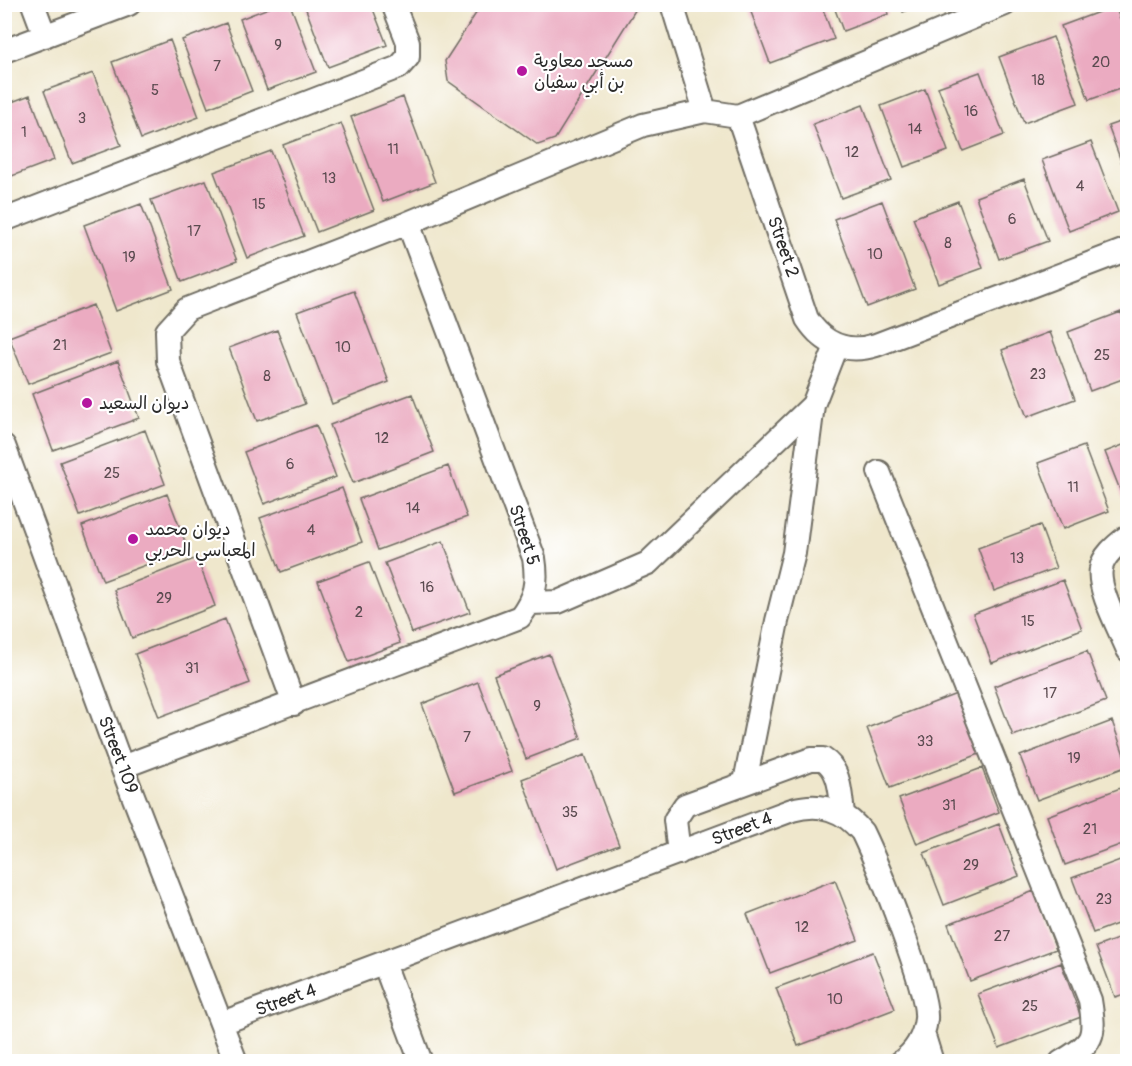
<svg xmlns="http://www.w3.org/2000/svg" width="1132" height="1066" font-family="Pangolin,'Playpen Sans Arabic',sans-serif">
<rect width="100%" height="100%" fill="#fff"/>
<filter id="ink" filterUnits="userSpaceOnUse"><feTurbulence type="fractalNoise" baseFrequency=".0167" numOctaves="2"/><feDisplacementMap in="SourceGraphic" scale="12" xChannelSelector="R" yChannelSelector="G"/><feConvolveMatrix kernelMatrix="1 2 1 2 8 2 1 2 1" color-interpolation-filters="sRGB"/></filter>
<filter id="wash" filterUnits="userSpaceOnUse"><feTurbulence type="fractalNoise" baseFrequency=".008" numOctaves="4" result="noise"/><feDisplacementMap in="SourceGraphic" scale="24" xChannelSelector="R" yChannelSelector="G"/><feGaussianBlur stdDeviation="1.35" result="paint"/><feColorMatrix in="noise" values="0 0 0 0 0 0 0 0 0 0 0 0 0 0 0 0 0 1.4 0 .05"/><feComposite in="paint" operator="in"/></filter>
<g filter="url(#wash)">
<rect width="100%" height="100%" fill="#efe7cc"/>
<g id="blocks">
<path fill="#ebabc1" d="M279,4H290L316,72L267,90L240,19Z
M304,4H371L387,45L328,67Z
M482,4H639L555,139L538,145L448,81L445,61Z
M748,4H821L834,39L770,63Z
M833,4H885L888,14L843,31Z
M900,4H923V5L903,12Z
M1115,6L1128,39V86L1089,100L1061,26Z
M226,23L252,91L208,108L182,40Z
M1053,37L1078,103L1024,123L999,57Z
M170,40L199,117L141,139L112,62Z
M980,72L1004,135L963,151L938,87Z
M93,73L121,145L72,163L44,91Z
M925,89L948,151L904,167L881,106Z
M30,95L54,160L4,179V105Z
M403,97L435,182L383,202L351,117Z
M863,105L891,180L841,198L813,124Z
M1128,119V177H1127L1108,126Z
M341,123L374,210L317,232L283,145Z
M1091,142L1118,212L1069,231L1042,160Z
M271,151L304,236L247,258L214,172Z
M1024,179L1048,241L999,259L976,197Z
M206,180L237,261L182,282L151,200Z
M882,201L915,289L867,307L834,219Z
M958,201L983,268L939,284L913,218Z
M141,204L173,289L116,311L84,225Z
M354,291L389,382L332,404L297,312Z
M93,305L111,353L28,384L9,337Z
M1121,312L1128,330V377L1090,391L1068,332Z
M277,330L305,404L257,421L229,348Z
M1050,332L1075,399L1027,417L1002,350Z
M118,361L139,418L53,450L32,394Z
M412,394L434,452L353,483L330,425Z
M316,425L336,477L264,504L244,452Z
M145,430L165,484L80,516L60,462Z
M1128,443V504L1126,505L1105,452Z
M1084,446L1109,511L1063,529L1038,463Z
M448,466L467,517L378,550L359,499Z
M342,488L362,542L281,572L260,518Z
M167,494L188,549L103,581L82,526Z
M1040,525L1056,568L994,591L978,548Z
M443,541L470,612L412,633L385,563Z
M197,558L215,606L132,638L114,590Z
M369,562L400,643L349,662L318,581Z
M1063,580L1082,629L992,663L973,614Z
M225,619L250,683L159,717L135,654Z
M1087,651L1106,701L1013,736L994,686Z
M549,654L581,738L526,759L494,675Z
M478,682L512,771L455,792L422,704Z
M959,693L982,753L890,788L867,728Z
M1112,721L1128,766L1037,800L1020,756Z
M585,755L619,845L556,869L522,779Z
M982,768L999,812L917,844L899,799Z
M1128,785V842L1065,865L1047,816Z
M999,824L1019,876L944,905L924,853Z
M1128,857V920L1093,933L1072,878Z
M835,880L858,940L770,973L747,914Z
M1034,891L1056,949L970,981L948,924Z
M1128,935V993L1115,997L1096,947Z
M873,952L895,1009L798,1046L776,988Z
M1061,963L1081,1017L999,1048L978,994Z"/>
</g>
</g>
<g filter="url(#ink)">
<use href="#blocks" fill-opacity="0" stroke="#706d63" stroke-width="1.5"/>
<g fill="none" stroke-linecap="round" stroke-linejoin="round">
<g stroke="#706d63" stroke-width="26">
<path id="minor" d="M33,4L45,36
M672,4L705,111
M4,51L129,4
M738,116L807,319C824,345 847,354 876,345L1128,249
M4,220L399,67L408,57V42L393,4
M4,446L122,767L236,1062
M879,472L1090,1000C1096,1037 1094,1043 1061,1062
M1128,536C1118,544 1103,555 1101,569C1097,589 1120,630 1128,650
M531,603L558,602L648,563L813,405
M294,704L168,361L167,331L187,309L408,223L643,125L705,111L738,116L1005,4
M122,767L520,617C535,597 538,583 534,558L408,223
M745,782L777,621L794,553L813,405L836,346
M679,853L675,820L685,805L811,759H823C841,770 840,794 843,813
M384,963L421,1062
M222,1023L792,810C820,802 843,809 862,832C877,863 929,991 926,1019C924,1037 915,1052 901,1062
M923,1033L932,1062"/>
</g>
<use href="#minor" stroke="#fff" stroke-width="22"/>
</g>
</g>
<g fill="#b5179e" stroke="#fff" stroke-width="2">
<circle cx="522" cy="71" r="6"/>
<circle cx="87" cy="403" r="6"/>
<circle cx="133" cy="539" r="6"/>
</g>
<g text-anchor="middle" dominant-baseline="central" stroke-width="4.5" stroke-linejoin="round" paint-order="stroke">
<g font-size="15" fill="#5b4b50">
<text x="278" y="45">9</text>
<text x="1101" y="62">20</text>
<text x="217" y="66">7</text>
<text x="1038" y="80">18</text>
<text x="155" y="90">5</text>
<text x="971" y="111">16</text>
<text x="82" y="118">3</text>
<text x="915" y="129">14</text>
<text x="24" y="132">1</text>
<text x="393" y="149">11</text>
<text x="852" y="152">12</text>
<text x="329" y="178">13</text>
<text x="1080" y="186">4</text>
<text x="259" y="204">15</text>
<text x="1012" y="219">6</text>
<text x="194" y="231">17</text>
<text x="948" y="243">8</text>
<text x="875" y="254">10</text>
<text x="129" y="257">19</text>
<text x="60" y="345">21</text>
<text x="343" y="347">10</text>
<text x="1102" y="355">25</text>
<text x="1038" y="374">23</text>
<text x="267" y="376">8</text>
<text x="382" y="438">12</text>
<text x="290" y="464">6</text>
<text x="112" y="473">25</text>
<text x="1073" y="487">11</text>
<text x="413" y="508">14</text>
<text x="311" y="530">4</text>
<text x="1017" y="558">13</text>
<text x="427" y="587">16</text>
<text x="164" y="598">29</text>
<text x="359" y="612">2</text>
<text x="1028" y="621">15</text>
<text x="192" y="668">31</text>
<text x="1050" y="693">17</text>
<text x="537" y="706">9</text>
<text x="467" y="737">7</text>
<text x="925" y="741">33</text>
<text x="1074" y="758">19</text>
<text x="949" y="805">31</text>
<text x="570" y="812">35</text>
<text x="1090" y="829">21</text>
<text x="971" y="865">29</text>
<text x="1104" y="899">23</text>
<text x="802" y="927">12</text>
<text x="1002" y="936">27</text>
<text x="835" y="999">10</text>
<text x="1030" y="1006">25</text>
</g>
<g font-size="18" fill="#2b2b2b" stroke="#fff" text-anchor="start">
<text x="534" y="61">مسجد معاوية<tspan x="534" dy="21">بن أبي سفيان</tspan></text>
<text x="99" y="403">ديوان السعيد</text>
<text x="145" y="529">ديوان محمد<tspan x="145" dy="21">المعباسي الحربي</tspan></text>
</g>
<g font-size="18" fill="#2b2b2b" stroke="#fff">
<text transform="translate(783 247) rotate(71)">Street 2</text>
<text transform="translate(524 535) rotate(72)">Street 5</text>
<text transform="translate(118 755) rotate(69)">Street 109</text>
<text transform="translate(742 829) rotate(-21)">Street 4</text>
<text transform="translate(286 1000) rotate(-20)">Street 4</text>
</g>
</g>
<rect width="1132" height="1066" fill="none" stroke="#fff" stroke-width="24"/>
</svg>
